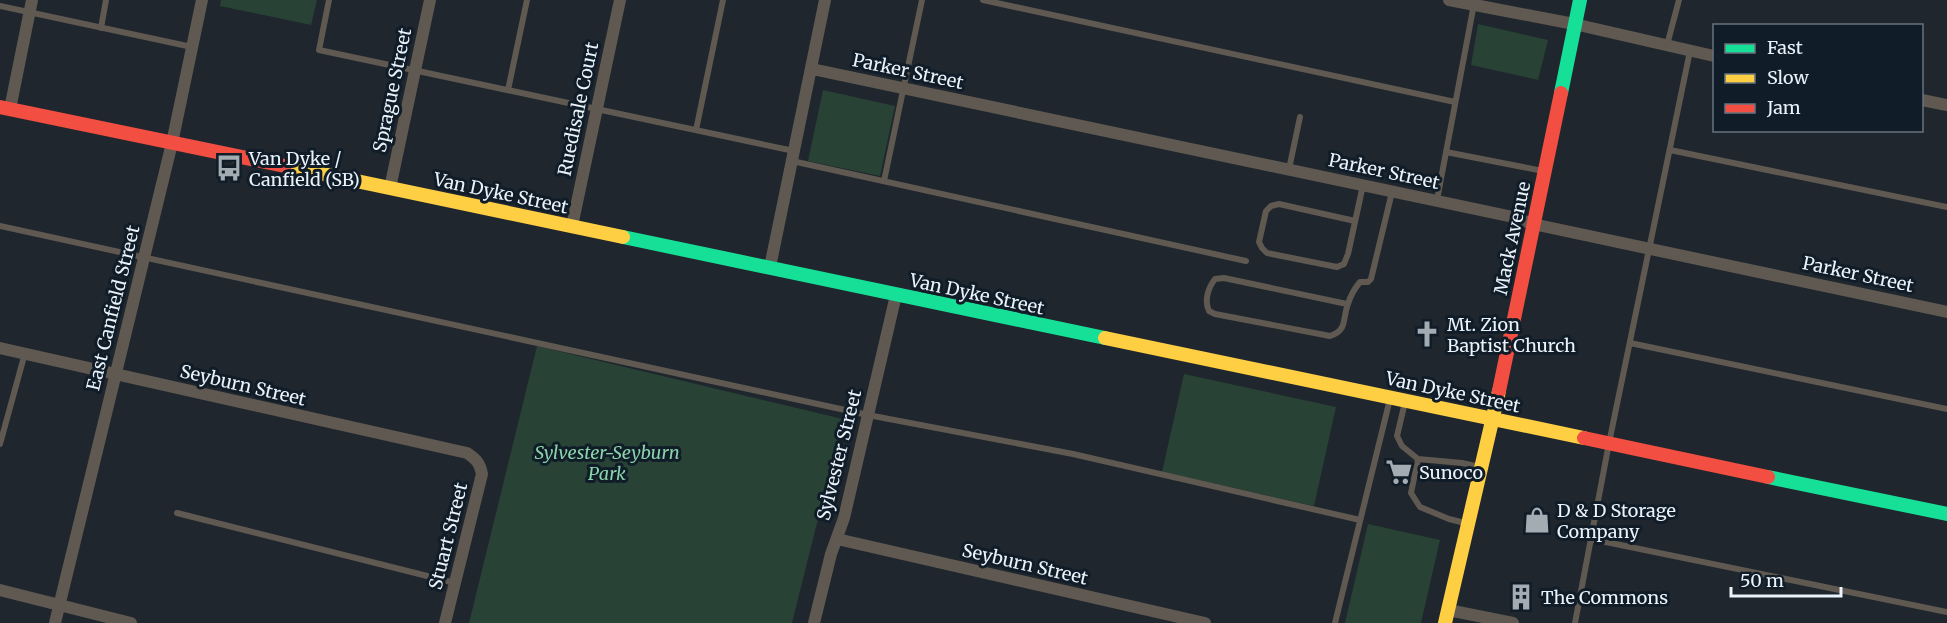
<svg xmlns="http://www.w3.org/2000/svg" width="1947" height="623" font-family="Merriweather,serif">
<rect width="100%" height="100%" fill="#1f262d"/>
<path fill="#284235" d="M221,0H317L311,25L220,6Z
M1478,24L1548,40L1538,80L1471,65Z
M823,90L895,106L880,176L808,161Z
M537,346L843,419L792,623H469Z
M1184,374L1336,407L1314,506L1162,472Z
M1368,524L1440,540L1421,623H1345Z"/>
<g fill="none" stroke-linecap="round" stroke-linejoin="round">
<path stroke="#5f5951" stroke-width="6" d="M329,0L319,50L794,151
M983,0L1455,102
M0,6L192,47
M101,28L106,0
M1667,45L1679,0
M508,90L527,0
M696,130L723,0
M1670,150L1947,207
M1446,152L1543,171
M792,161L1246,261
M1289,169L1300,117
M884,181L922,0
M1437,200L1474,4
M1355,221L1279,204L1271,206L1266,211L1259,242L1262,248L1267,253L1337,267L1344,264L1348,254L1363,185
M0,226L868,415L1073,454L1360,520
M1347,304L1224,278L1215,279C1208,288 1204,301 1209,311L1215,314L1330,336C1348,330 1342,319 1348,304C1350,297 1355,288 1360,282H1368L1371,279L1392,192
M1630,343L1947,409
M1405,402L1397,436L1402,446L1418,459L1411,493L1420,507L1449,519L1465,523
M0,444L25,353
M1418,459L1462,463L1480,467
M177,513L455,583
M1591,539L1947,612
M1335,623L1390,399
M1575,623L1609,443L1690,51"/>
<path stroke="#5f5951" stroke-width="12" d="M1449,0L1574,24L1714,56
M812,69L1513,217L1533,224L1947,312
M1922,100L1947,105
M10,109L32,0
M390,188L430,0
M572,226L620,0
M770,267L825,0
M0,348L467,453C476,459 480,463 482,474L445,623
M837,539L1205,623
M0,590L131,623
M1448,610L1513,623
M55,623L172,143L202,0
M814,623L831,554L844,518L896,295"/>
<path stroke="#16e098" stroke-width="14" d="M1561,93L1580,0
M623,237L1105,338
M1768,477L1947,514"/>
<path stroke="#ffcf43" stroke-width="14" d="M285,166L623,237
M1105,338L1584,438
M1445,623L1499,391"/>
<path stroke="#f24e42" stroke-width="14" d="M0,107L285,166
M1499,391L1561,93
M1584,438L1768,477"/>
</g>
<defs>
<g id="bus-bare" transform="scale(2.07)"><path d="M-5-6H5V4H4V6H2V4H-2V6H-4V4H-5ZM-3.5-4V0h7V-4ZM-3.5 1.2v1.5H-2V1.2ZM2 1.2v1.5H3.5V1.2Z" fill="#a3abb3" stroke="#101d29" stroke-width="2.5" paint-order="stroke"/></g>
<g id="church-bare" transform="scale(2.07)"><path d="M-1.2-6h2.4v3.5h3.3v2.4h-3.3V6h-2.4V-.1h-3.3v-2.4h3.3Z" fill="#a3abb3" stroke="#101d29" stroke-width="2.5" paint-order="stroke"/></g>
<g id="supermarket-bare" transform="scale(2.07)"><path d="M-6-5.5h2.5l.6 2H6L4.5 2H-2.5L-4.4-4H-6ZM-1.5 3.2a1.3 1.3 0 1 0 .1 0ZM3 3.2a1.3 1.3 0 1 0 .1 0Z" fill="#a3abb3" stroke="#101d29" stroke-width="2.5" paint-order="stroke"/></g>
<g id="shop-bare" transform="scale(2.07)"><path d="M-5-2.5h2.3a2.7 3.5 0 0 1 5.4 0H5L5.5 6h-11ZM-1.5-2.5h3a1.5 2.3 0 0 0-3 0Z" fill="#a3abb3" stroke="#101d29" stroke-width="2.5" paint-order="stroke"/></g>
<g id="building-bare" transform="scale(2.07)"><path d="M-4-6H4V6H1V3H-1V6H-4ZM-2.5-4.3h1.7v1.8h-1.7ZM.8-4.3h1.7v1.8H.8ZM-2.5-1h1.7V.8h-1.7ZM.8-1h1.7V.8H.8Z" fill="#a3abb3" stroke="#101d29" stroke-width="2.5" paint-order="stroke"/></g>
</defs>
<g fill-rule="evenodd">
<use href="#bus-bare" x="229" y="168"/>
<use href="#church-bare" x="1427" y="334"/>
<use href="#supermarket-bare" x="1399" y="472"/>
<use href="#shop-bare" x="1537" y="520"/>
<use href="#building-bare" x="1521" y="597"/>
</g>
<g text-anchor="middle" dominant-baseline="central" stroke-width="6" stroke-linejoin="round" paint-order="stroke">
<g font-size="18" fill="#eaf3fb" stroke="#101d29">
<text transform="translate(908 71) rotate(12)">Parker Street</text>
<text transform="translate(392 90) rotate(-78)">Sprague Street</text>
<text transform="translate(578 109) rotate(-78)">Ruedisale Court</text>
<text transform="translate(1384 171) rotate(12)">Parker Street</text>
<text transform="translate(501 193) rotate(12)">Van Dyke Street</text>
<text transform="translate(1512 238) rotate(-78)">Mack Avenue</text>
<text transform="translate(1858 274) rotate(12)">Parker Street</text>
<text transform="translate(977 294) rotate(12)">Van Dyke Street</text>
<text transform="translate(113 308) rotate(-76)">East Canfield Street</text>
<text transform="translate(243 385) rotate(13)">Seyburn Street</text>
<text transform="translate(1453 392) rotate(12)">Van Dyke Street</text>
<text transform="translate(839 455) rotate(-76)">Sylvester Street</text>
<text transform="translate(448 536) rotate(-76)">Stuart Street</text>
<text transform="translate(1025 564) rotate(13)">Seyburn Street</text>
</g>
<g font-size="18" fill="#eaf3fb" stroke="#101d29" text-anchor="start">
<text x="249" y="158">Van Dyke /<tspan x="249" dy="21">Canfield (SB)</tspan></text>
<text x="1447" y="324">Mt. Zion<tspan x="1447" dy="21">Baptist Church</tspan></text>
<text x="1419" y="472">Sunoco</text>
<text x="1557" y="510">D &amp; D Storage<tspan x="1557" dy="21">Company</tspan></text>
<text x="1541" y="597">The Commons</text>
</g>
<g font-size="18" font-style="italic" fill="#8bd4a9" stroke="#101d29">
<text x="607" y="452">Sylvester-Seyburn<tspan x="607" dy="21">Park</tspan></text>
</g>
</g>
<rect x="1713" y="24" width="210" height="108" fill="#101d29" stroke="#67737d" stroke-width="1.5"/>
<rect x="1725" y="44" width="30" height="9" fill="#16e098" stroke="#67737d" stroke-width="1.5"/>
<text x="1767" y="54" font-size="18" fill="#eaf3fb">Fast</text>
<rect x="1725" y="74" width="30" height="9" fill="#ffcf43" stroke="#67737d" stroke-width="1.5"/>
<text x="1767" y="84" font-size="18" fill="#eaf3fb">Slow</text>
<rect x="1725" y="104" width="30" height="9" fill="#f24e42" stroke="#67737d" stroke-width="1.5"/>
<text x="1767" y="114" font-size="18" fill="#eaf3fb">Jam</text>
<path d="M1731 587v9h110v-9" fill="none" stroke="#eaf3fb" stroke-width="3"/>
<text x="1740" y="587" font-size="18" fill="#eaf3fb" stroke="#101d29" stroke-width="4.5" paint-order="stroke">50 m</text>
</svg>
